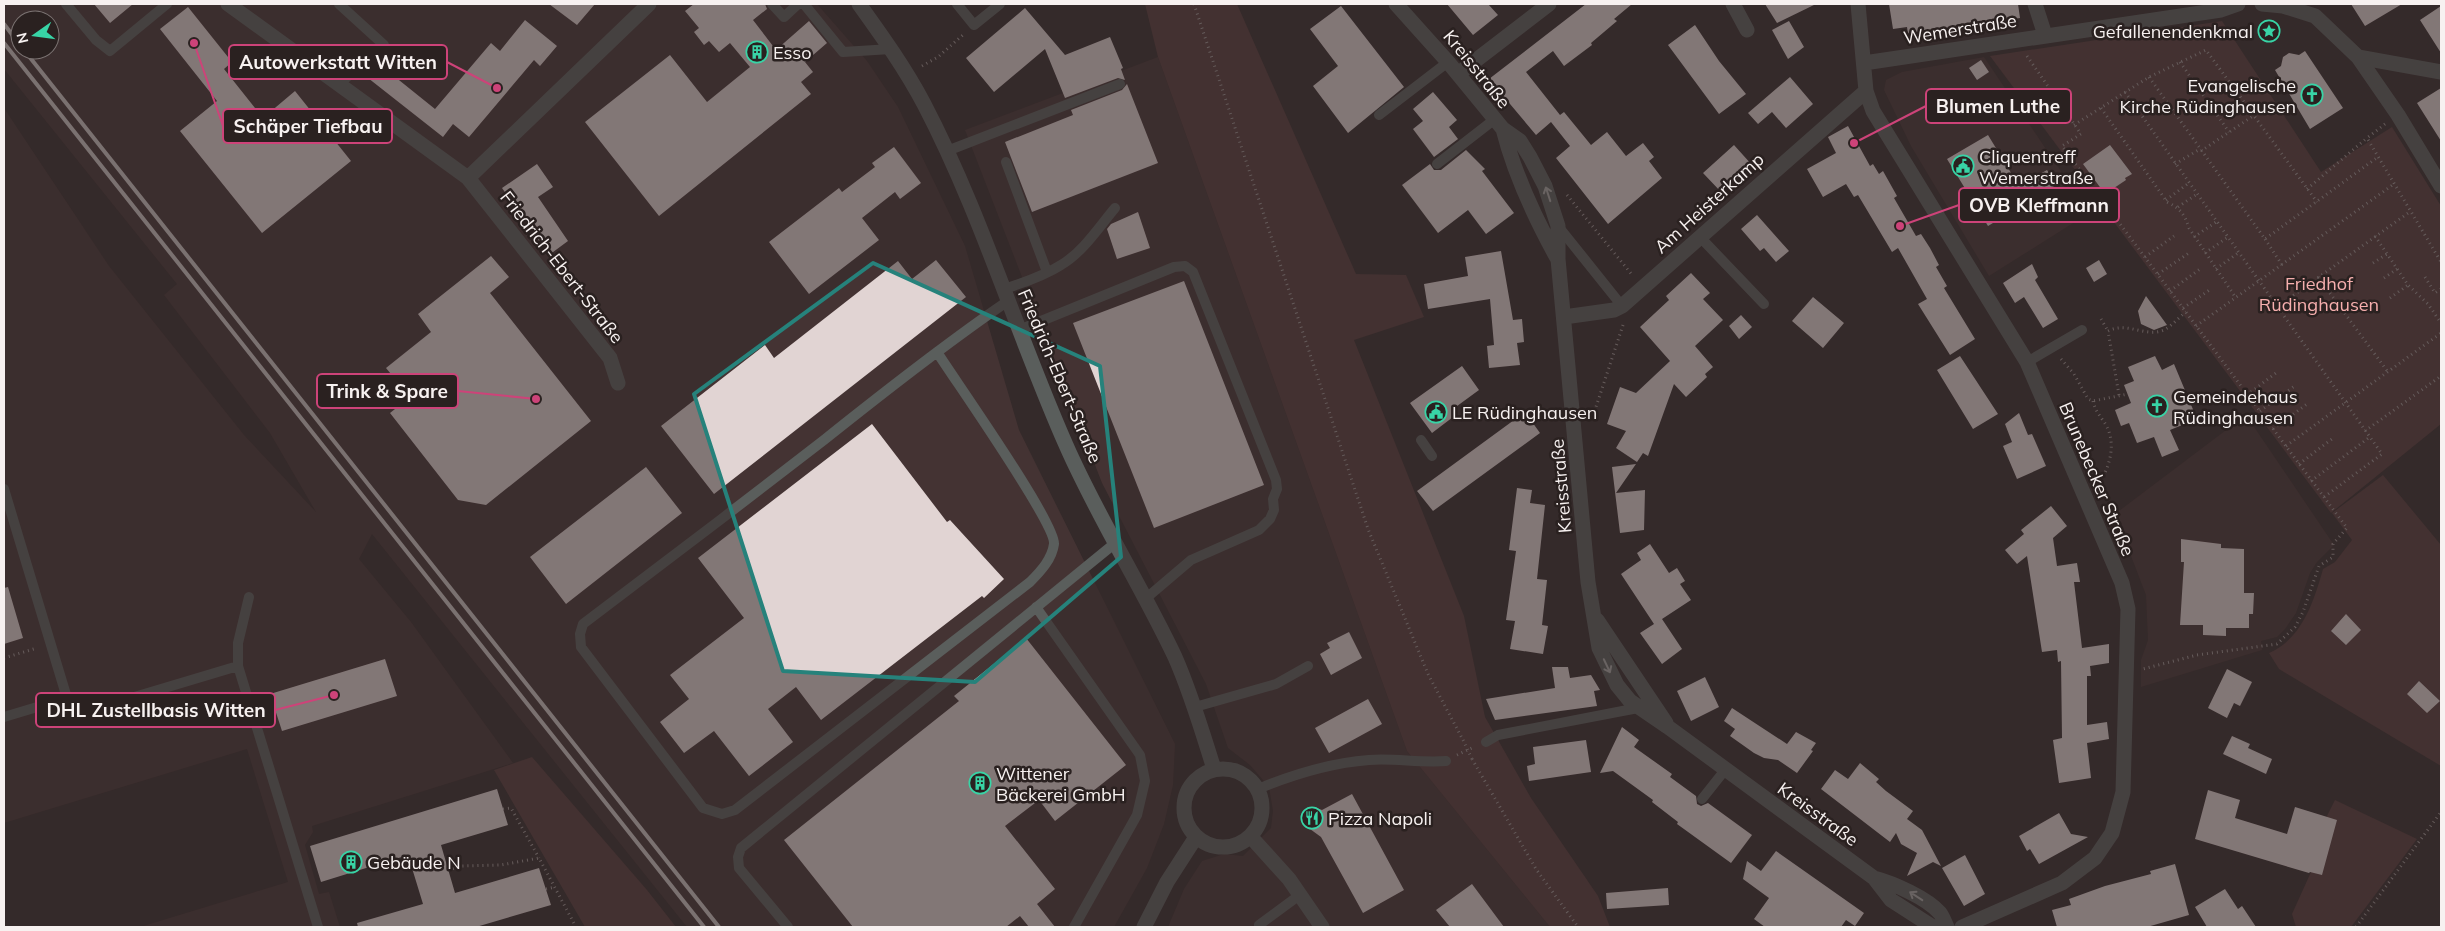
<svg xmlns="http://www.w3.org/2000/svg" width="2445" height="931" font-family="Mulish,sans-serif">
<rect width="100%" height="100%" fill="#342a2a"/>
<path fill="#433" fill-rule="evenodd" d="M4,4H817L867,61L898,107L965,246L1019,430L1175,744L1173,785L1164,824L1147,868L1114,927H687L372,534L359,559L411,622L513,763L312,826L313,832L305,845L319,894L329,892L340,927H140L288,882L247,749L4,823V108L109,266L244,435L316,512L270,433L164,295L177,284L4,69ZM20,20H50V50H20Z
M1158,57L1407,751L1550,927H1168L1184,889L1202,861L1224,854L1243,856L1271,828L1273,811L1269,787L1250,765L1228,748L1206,684L1102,483L965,130Z
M1984,57L2089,213L1989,276L1911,146L1884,90L1886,80L1902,72Z
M2246,415L2334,545L2317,562L2310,573L2296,613L2285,629L2277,637L2261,641L2262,650L2141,687V660L2148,640L2146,595L2115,514Z"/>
<path fill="#543a3a" d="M1145,4H1237L1356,274L1406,275L1424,317L1354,340L1464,616L1485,717L1531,798L1598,896L1610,927H1550L1407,751L1158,57Z
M2222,21L2321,172L2392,127L2441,206V424L2331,513L1990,56Z
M2383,475L2441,545V766L2279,669L2269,653C2302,639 2314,601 2323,569L2335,562L2352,540L2332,513Z
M532,757L647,890L676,927H585L494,770Z
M2335,800L2417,839L2351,927H2296L2292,914L2311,872L2327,816Z"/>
<path fill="#e1d4d3" d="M94,4H133L110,23Z
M549,4H595L577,25Z
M694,4H765L767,9L753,20L776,50L809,21L827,43L805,62L813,72L801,82L811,94L659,216L585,122L670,55L707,102L750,67L730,43L719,52L709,41L704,45L694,32L699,28L685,11Z
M1447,4H1488L1498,15L1473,35Z
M1586,4H1632L1614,19L1617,21L1591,43L1592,45L1564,66L1553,51L1526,72L1560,115L1564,112L1591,145L1607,132L1626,156L1643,143L1654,157L1649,161L1662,178L1608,224L1556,158L1570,146L1551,122L1536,135L1489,79Z
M1765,4H1816L1777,23Z
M1889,4H2018L2020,18L1908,34L1907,27L1893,29Z
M2351,4H2402L2365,26Z
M1341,6L1404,87L1348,133L1313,86L1338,66L1310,29Z
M2441,6V53L2420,20Z
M188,7L232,62L224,69L263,118L295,91L351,161L262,233L180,131L217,101L160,29Z
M1025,8L1065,55L1110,37L1123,68L1121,69L1125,80L1118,78L1065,98L1045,49L994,92L966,58Z
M525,20L557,46L540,66L534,60L469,137L453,124L443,137L368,78L379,64L435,109L491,43L500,51Z
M1789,21L1804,47L1788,59L1772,30Z
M1695,25L1719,61L1746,94L1719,114L1668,45Z
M2305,51L2343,108L2310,129L2275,70L2281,66L2283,57L2289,53L2299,55Z
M1981,60L1989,72L1977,80L1969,68Z
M1790,77L1813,104L1786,128L1772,112L1758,124L1748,113Z
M1127,84L1158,163L1032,212L1005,142L1073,115L1071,110L1122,90Z
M2441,88V141L2417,103Z
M1433,92L1457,120L1449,127L1458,139L1434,157L1413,129L1423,121L1413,109Z
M1848,126L1870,166L1873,164L1879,174L1883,171L1897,196L1894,198L1916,236L1921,234L1930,248L1939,265L1936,267L1947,286L1944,288L1975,339L1950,355L1918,304L1927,299L1898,248L1892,252L1858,195L1854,197L1846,184L1823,197L1807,169L1836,153L1828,137Z
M1988,135L2019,186L2047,170L2056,185L1988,226L1947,159Z
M1734,145L1752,165L1722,193L1703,173Z
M2110,145L2132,174L2125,178L2126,180L2105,194L2083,164Z
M894,147L921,183L900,199L895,192L862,218L879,240L809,294L769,242L839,188L842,192L875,167L872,163Z
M1466,150L1485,169L1482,171L1514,213L1486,234L1468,210L1438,233L1402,185L1430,164L1434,170H1441Z
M537,164L553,187L538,197L568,241L549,255L502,188Z
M1138,212L1150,248L1117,259L1107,229L1111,224Z
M1757,215L1789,251L1776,262L1764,248L1760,251L1741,229Z
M1501,251L1513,320L1522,319L1524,342L1517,343L1520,365L1489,368L1487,346L1494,345L1490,299L1428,309L1424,284L1468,276L1465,257Z
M491,256L509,277L490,293L591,421L486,505L458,500L390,413L410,397L386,368L431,332L418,314Z
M936,260L966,297L714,494L661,426L765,345L774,358L898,261L912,279Z
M2099,260L2107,274L2094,282L2086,268Z
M2032,264L2038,277L2035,280L2058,319L2043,328L2024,297L2015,303L2003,283Z
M1691,273L1710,293L1703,299L1723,320L1695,346L1713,367L1705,374L1707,377L1686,397L1674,384L1648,456L1643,453L1637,462L1616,448L1626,431L1607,424L1620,387L1636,393L1670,361L1640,327L1669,300L1666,296Z
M1184,281L1264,485L1154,528L1073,323Z
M2146,296L2167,325L2154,330L2141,324L2138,311Z
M1813,297L1844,323L1823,348L1792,321Z
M1741,315L1752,327L1739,339L1729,326Z
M1960,356L1998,414L1973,429L1937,370Z
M2155,356L2162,370L2174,364L2197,419L2170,430L2179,450L2162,457L2154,437L2137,443L2129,423L2121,426L2115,410L2131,403L2124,385L2134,381L2128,367Z
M1462,366L1479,390L1453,409L1457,414L1432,433L1410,403Z
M1525,412L1540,433L1433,511L1417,491Z
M2019,413L2028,435L2032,434L2046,466L2017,479L2003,446L2012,442L2005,424Z
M872,424L947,522L950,520L1004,579L984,598L982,596L821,720L796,687L768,709L793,742L749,776L714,731L684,753L660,722L689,699L670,675L744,618L698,558Z
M1636,464L1616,493L1645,490L1644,530L1620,533L1612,467Z
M646,467L682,513L566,604L530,557Z
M1517,488L1532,490L1530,503L1545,505L1537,579L1547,580L1542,625L1548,626L1543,654L1510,649L1515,621L1506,620L1516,551L1509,550Z
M2051,506L2067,526L2053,538L2057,566L2077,563L2080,582H2074L2082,648L2109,644V663L2090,666L2091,676H2087V725L2107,722L2109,739L2087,743L2091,778L2059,783L2053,740L2062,738L2061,661L2058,662L2057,650L2042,652L2027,556L2017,564L2005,550L2024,534L2021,530Z
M2181,539L2221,544V548L2244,549V593H2254L2253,614H2249V628H2226V636L2203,635V625H2180L2184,562H2181Z
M1650,544L1669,573L1677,568L1685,581L1680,584L1691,600L1662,619L1682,649L1662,664L1640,633L1654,624L1621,574L1641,560L1637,553Z
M8,587L23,638L4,644V588Z
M2346,614L2361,630L2346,645L2331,631Z
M1349,632L1362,658L1331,675L1320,654L1330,648L1327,643Z
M1026,638L1126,765L1055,821L1039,800L1005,826L1055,889L1037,904L1055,927H1029L1020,916L1006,927H853L784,840L959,701L954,696Z
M385,659L397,696L282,731L270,694Z
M1552,667H1568L1570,678L1591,675L1600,690L1594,691L1597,706L1495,720L1486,699L1555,688Z
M2227,669L2252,682L2240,706L2234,703L2227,718L2208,708Z
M1705,677L1719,707L1691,721L1677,691Z
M2419,681L2440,701L2427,713L2407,694Z
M1368,699L1382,724L1329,753L1315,728Z
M1732,708L1787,744L1796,732L1816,743L1811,750L1813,751L1797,773L1778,760L1764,758L1754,753L1730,736L1735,729L1724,721Z
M1622,727L1639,740L1634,747L1672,774L1670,777L1696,796L1697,804L1701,806L1708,803L1752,835L1731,863L1677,824L1678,822L1652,802L1653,800L1613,771L1600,773Z
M2232,736L2250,744L2248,748L2272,759L2266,774L2223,754Z
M1586,740L1591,772L1529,781L1527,766L1535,764L1533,747Z
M1860,763L1879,779L1876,782L1886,791L1913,811L1907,819L1922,830L1941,866L1933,862L1907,876L1917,853L1901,844L1896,833L1890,842L1821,789L1835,770L1848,779Z
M497,789L508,825L441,845L455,893L539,868L551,905L476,927H358L357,923L423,904L408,855L321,882L310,846Z
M2208,790L2240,800L2235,818L2287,834L2295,807L2337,820L2322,875L2310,872L2309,873L2195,839Z
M1352,794L1404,890L1363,913L1321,837L1310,829L1302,815L1314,807L1322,810Z
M2059,813L2071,834L2088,837L2039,864L2030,849L2027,851L2019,836Z
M1776,851L1864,913L1855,926L1846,920L1841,927H1765L1754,919L1769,898L1743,879L1747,861L1761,871Z
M1965,855L1985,894L1964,906L1942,868Z
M2175,864L2189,915L2147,927H2057L2052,910L2071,905L2069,899L2105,886L2151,874L2150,871Z
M1472,884L1504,927H1450L1436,910Z
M1668,888L1669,905L1607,909L1606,893Z
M2225,889L2238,909L2242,906L2256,927H2207L2195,907Z"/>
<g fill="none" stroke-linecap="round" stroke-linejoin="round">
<path stroke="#9f9796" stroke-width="3" stroke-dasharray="1 4" stroke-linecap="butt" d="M1194,4L1368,529L1428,674L1463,740
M2027,56L2081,134L2062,146L2347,528L2333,544V557L2319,566L2303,612L2295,627L2277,644L2197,655L2143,669
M2180,62L2229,132
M922,66L938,57L964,34
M2149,77L2265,239L2378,157
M2125,92L2382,454L2324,497
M2101,108L2167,202C2180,208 2185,215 2189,228L2236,298
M2385,124L2367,138L2441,262
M2074,125L2149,77L2206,50L2317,202
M2201,151L2253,116
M2175,164L2200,149
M2307,189L2367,138
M1567,195L1633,276
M2166,200L2189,183
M2178,207L2197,194
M2375,236L2408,285L2428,304L2441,323
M2194,237L2216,222
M2265,239L2282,265
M2205,253L2228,237
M2145,257L2174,236
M2373,263L2387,254
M2216,269L2238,253
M2158,274L2189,253
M2318,277L2388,372
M2425,277L2435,293L2441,289
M2384,278L2397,269
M2170,291L2200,269
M2390,298L2408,285
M2277,307L2411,211
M2183,308L2211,289
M2101,319L2108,331
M2196,326L2394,184
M2061,359L2074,374L2088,399L2093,401L2128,394
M2119,395L2108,331C2128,321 2145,338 2164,330C2172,326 2179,317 2186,312
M2247,395L2276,373
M2093,401C2095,411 2101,417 2106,425C2117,445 2109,469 2098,485
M2260,411L2296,385
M1590,419H1592L1623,325
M2273,429L2307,404
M2365,431L2441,376
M2286,446L2441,333
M2299,464L2332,439
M2311,481L2370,437
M4,658L37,648
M1457,755L1474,747
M1472,759L1536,869L1578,927
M503,809L511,808L539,858
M448,870L462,866L501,865L539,858L576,927
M546,889L555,887
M2356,927L2441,812"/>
<path stroke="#5a5e5c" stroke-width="10" d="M66,4L96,40L110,51L167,4
M772,4L784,17L798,4
M804,4L843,52L891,49
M957,4L974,25L1000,4
M339,84L384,45L339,4
M1379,115L1448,62
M947,151L1120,84
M1006,162L1047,272
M1437,164L1495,119
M1558,226L1622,306
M1700,237L1764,304
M1004,289C1023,283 1044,276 1061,265C1083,252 1099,227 1115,208
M1019,330L1174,267L1185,266L1193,272L1276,480L1277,489L1273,499L1274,510L1270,519L1259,530L1191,560L1144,600
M937,352C954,379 1056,523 1054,544C1052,559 1041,571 1030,582L735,810L722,814L703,808L581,647L580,634L583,624C664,563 744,502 824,440C884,392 945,344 1008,301
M2027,362L2082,330
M1421,440L1432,456
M4,489L67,698
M249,597L238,643V666L318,927
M1036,607L1140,755L1145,781L1137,815L1074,927
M1195,707L1276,684L1308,666
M4,717L67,698L121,701L238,666
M1486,742L1498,735L1638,708L1643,706
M1258,789C1294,774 1330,763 1369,760C1394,758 1420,763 1446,761
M1702,799L1725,770
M788,927L739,868L738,857L741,848L1114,544
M1260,927L1259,925L1301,894"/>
<path stroke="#5a5e5c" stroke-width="15" d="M228,4L468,178
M1396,4L1448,62L1503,129L1520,141L1530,157L1545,186L1558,226V259L1588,582L1599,648L1617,685L1630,701L1668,727L1874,878L1891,900L1933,927
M1733,4L1747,30
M1858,4L1866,91L1873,111L2027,362L2122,583L2128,609L2123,792L2112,833L2095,858L2062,883L1962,927
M2035,4L2045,35
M2262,4L2283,6L2315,16L2358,57L2398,115L2441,186
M2358,57L2441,72
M1864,63L2221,10L2238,4
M1458,74L1549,4
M1503,129C1514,173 1535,218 1557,258
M1564,317L1614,310L1622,306L1866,91
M618,383L610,358L468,178L649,4
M1597,620L1666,723
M1874,878C1893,883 1927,898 1940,913C1943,917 1945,923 1947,927"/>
<path stroke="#5a5e5c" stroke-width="15" d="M859,4C882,36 905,68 924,104C981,213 1016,332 1066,445C1098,518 1141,585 1175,657C1191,693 1202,731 1214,769
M1184 808a39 39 0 1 1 78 0a39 39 0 1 1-78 0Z
M1251,837L1289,879L1322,927
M1144,927L1167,882L1196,837"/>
<path stroke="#cec7c6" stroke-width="4" d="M4,24L20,45
M4,43L704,927
M24,50L719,927"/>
<path stroke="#9f9796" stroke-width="3" stroke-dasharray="1 4" stroke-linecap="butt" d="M1463,740L1472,759"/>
</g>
<defs><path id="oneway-shaft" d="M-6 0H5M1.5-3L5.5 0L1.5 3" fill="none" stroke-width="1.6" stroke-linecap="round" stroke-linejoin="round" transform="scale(1.25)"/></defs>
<g stroke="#a8a8a6">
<use href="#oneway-shaft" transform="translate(1548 194) rotate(-108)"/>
<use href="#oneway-shaft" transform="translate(1607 666) rotate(65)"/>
<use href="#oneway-shaft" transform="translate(1916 896) rotate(-147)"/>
</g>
<path d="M0 0H2445V931H0ZM873,263L1100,366L1121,557L975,682L783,671L694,394Z" fill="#342a2a" fill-opacity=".55" fill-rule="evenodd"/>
<path fill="none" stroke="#26827b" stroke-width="4" stroke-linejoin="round" d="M873,263L1100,366L1121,557L975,682L783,671L694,394Z"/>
<defs>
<g id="sight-ring" transform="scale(1.125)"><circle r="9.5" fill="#2a2120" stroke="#38d4a6" stroke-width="1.5"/><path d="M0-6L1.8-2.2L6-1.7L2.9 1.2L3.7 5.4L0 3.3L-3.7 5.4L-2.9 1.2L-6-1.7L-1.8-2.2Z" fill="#38d4a6"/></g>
<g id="building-ring" transform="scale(1.125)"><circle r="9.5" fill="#2a2120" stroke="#38d4a6" stroke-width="1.5"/><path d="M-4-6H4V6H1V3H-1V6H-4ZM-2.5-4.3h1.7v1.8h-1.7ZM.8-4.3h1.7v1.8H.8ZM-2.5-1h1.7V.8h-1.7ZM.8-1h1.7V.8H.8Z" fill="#38d4a6"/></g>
<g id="church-ring" transform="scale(1.125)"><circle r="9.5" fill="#2a2120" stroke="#38d4a6" stroke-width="1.5"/><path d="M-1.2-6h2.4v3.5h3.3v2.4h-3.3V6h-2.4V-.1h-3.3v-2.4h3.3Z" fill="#38d4a6"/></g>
<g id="civic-ring" transform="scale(1.125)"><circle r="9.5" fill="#2a2120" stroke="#38d4a6" stroke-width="1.5"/><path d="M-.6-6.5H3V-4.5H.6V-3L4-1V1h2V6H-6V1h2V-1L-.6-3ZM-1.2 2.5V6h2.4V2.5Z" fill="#38d4a6"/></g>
<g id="restaurant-ring" transform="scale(1.125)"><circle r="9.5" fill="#2a2120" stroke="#38d4a6" stroke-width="1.5"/><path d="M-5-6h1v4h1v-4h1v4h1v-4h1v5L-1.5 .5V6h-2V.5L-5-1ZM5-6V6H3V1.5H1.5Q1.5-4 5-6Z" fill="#38d4a6"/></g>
</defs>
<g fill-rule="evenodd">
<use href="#sight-ring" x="2269" y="31"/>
<use href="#building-ring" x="757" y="52"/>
<use href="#church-ring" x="2312" y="95"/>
<use href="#civic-ring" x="1963" y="166"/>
<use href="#church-ring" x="2157" y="406"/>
<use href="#civic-ring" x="1436" y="412"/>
<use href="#building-ring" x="980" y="783"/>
<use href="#restaurant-ring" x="1312" y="818"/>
<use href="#building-ring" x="351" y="862"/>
</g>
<g text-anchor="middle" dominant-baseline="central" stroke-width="5" stroke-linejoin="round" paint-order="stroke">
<g font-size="18" fill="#f7f1f0" stroke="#2a2120">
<text transform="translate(1960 29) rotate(-9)">Wemerstraße</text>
<text transform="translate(1477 69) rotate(51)">Kreisstraße</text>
<text transform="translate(1709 203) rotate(-42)">Am Heisterkamp</text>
<text transform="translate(562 267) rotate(52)">Friedrich-Ebert-Straße</text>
<text transform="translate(1060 376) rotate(67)">Friedrich-Ebert-Straße</text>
<text transform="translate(2097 479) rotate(67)">Brunebecker Straße</text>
<text transform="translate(1561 486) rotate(-95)">Kreisstraße</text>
<text transform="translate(1818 814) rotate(36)">Kreisstraße</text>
</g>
<g font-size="18" fill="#f7f1f0" stroke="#2a2120" text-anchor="start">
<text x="2253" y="31" text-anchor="end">Gefallenendenkmal</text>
<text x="773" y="52">Esso</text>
<text x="2296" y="85" text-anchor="end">Evangelische<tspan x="2296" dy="21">Kirche Rüdinghausen</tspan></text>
<text x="1979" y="156">Cliquentreff<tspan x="1979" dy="21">Wemerstraße</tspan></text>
<text x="2173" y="396">Gemeindehaus<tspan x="2173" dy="21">Rüdinghausen</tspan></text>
<text x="1452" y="412">LE Rüdinghausen</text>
<text x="996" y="773">Wittener<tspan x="996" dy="21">Bäckerei GmbH</tspan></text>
<text x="1328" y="818">Pizza Napoli</text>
<text x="367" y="862">Gebäude N</text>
</g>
<g font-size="18" fill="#f6afae" stroke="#2a2120">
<text x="2319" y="283">Friedhof<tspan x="2319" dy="21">Rüdinghausen</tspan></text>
</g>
</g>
<path fill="none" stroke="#cd4379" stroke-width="2" d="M497 88L447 62M1854 143L1926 106M194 43L223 126M1900 226L1959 205M536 399L458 391M334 695L275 710"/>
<g fill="#cd4379" stroke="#2a2120" stroke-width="2">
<circle cx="497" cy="88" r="5"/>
<circle cx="1854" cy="143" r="5"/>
<circle cx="194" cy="43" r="5"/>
<circle cx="1900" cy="226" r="5"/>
<circle cx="536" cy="399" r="5"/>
<circle cx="334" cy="695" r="5"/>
</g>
<g fill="#2a2120" stroke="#cd4379" stroke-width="2">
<rect x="229" y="45" width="218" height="34" rx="5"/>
<rect x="1926" y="89" width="145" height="34" rx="5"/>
<rect x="223" y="109" width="169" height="34" rx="5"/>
<rect x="1959" y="188" width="160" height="34" rx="5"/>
<rect x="317" y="374" width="141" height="34" rx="5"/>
<rect x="36" y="693" width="239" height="34" rx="5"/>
</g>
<g font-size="19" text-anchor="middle" font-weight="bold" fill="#f7f1f0">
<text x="338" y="69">Autowerkstatt Witten</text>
<text x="1998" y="113">Blumen Luthe</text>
<text x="308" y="133">Schäper Tiefbau</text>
<text x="2039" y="212">OVB Kleffmann</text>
<text x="387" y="398">Trink &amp; Spare</text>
<text x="156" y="717">DHL Zustellbasis Witten</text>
</g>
<rect width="2445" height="931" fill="none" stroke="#f7f1f0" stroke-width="10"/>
<g transform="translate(35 35) rotate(256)"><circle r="24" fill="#2a2120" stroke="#7c7473"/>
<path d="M0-4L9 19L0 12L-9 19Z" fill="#38d4a6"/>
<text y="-8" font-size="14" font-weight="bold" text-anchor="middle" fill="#f7f1f0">N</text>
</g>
</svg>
